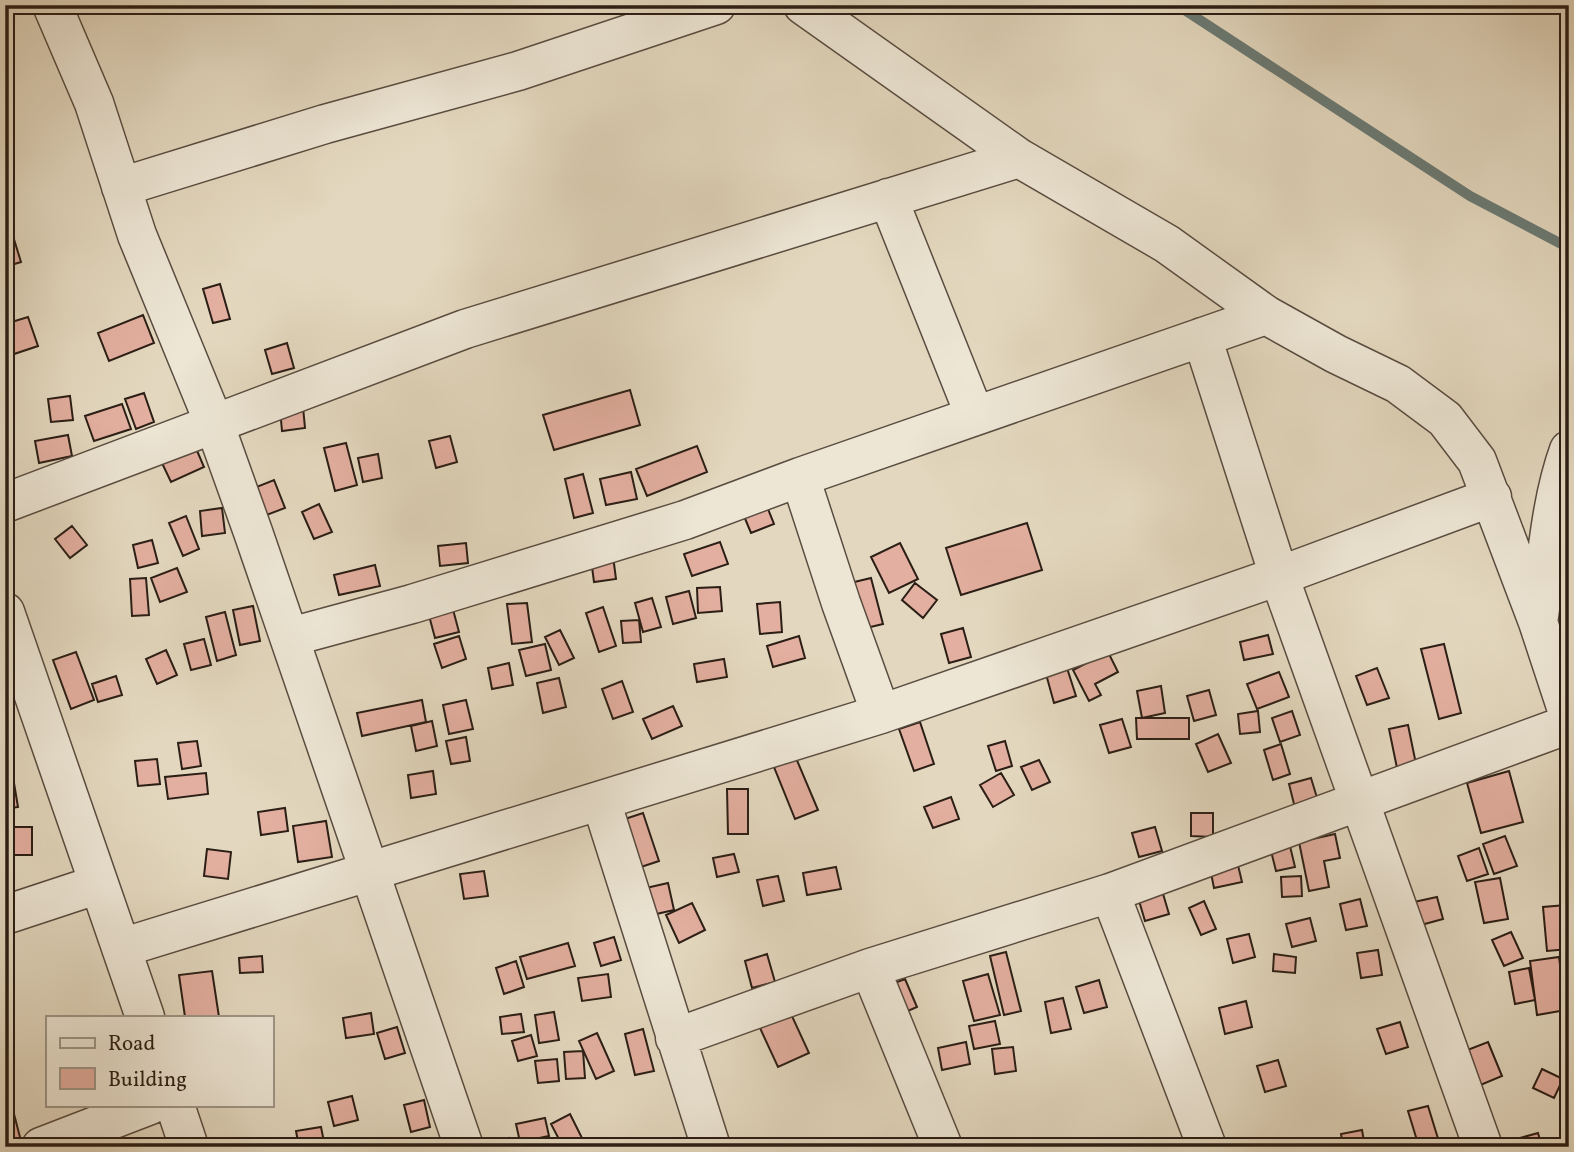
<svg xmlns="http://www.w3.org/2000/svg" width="1574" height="1152" font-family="Vollkorn,serif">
<rect width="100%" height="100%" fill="#e3d8bf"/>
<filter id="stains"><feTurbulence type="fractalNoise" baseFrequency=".00286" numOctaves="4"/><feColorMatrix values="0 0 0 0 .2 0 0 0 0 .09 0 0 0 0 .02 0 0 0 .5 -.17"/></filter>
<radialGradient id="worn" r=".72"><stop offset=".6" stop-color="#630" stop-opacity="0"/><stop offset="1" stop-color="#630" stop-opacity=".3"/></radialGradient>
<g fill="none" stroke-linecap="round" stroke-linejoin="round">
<path stroke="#6b7b75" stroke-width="10" d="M1177,5L1470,196L1569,248"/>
</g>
<path fill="#e3afa0" stroke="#2b1e15" stroke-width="2" d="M13,236L21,262L5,267V238Z
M220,284L230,319L213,323L203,289Z
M143,315L154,343L109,361L98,333Z
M28,317L38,346L5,357V324Z
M287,343L294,368L272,374L265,350Z
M630,390L640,425L554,450L543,415Z
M144,393L154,422L136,429L125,399Z
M70,396L73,420L51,422L48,399Z
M122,404L131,429L94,441L85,416Z
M303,407L305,428L282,431L280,409Z
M68,435L72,456L39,463L35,441Z
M450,436L457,462L436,468L429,441Z
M346,443L357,485L335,491L324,448Z
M195,446L204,467L171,482L161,461Z
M697,446L707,472L647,496L636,469Z
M378,454L382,478L363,482L358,458Z
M631,472L637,499L606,505L600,479Z
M583,474L593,513L574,518L565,479Z
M274,480L285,508L264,516L254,488Z
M764,499L774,524L751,533L741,509Z
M319,504L332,532L314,539L302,512Z
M222,508L225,533L202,536L200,511Z
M186,516L199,549L183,556L169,523Z
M1027,523L1042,570L961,595L946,548Z
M72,526L87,545L70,558L55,539Z
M152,540L158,563L138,568L133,545Z
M720,542L728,564L692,576L684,554Z
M466,543L468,563L440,566L438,546Z
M900,543L918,579L889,593L871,557Z
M613,556L616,579L594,582L591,559Z
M375,565L380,586L339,595L334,575Z
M177,568L187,592L160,602L151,578Z
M146,578L149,615L132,616L130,579Z
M871,578L883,624L858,630L846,584Z
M915,583L937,600L923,618L902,600Z
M720,587L722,611L698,613L697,588Z
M689,591L696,618L673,624L666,597Z
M652,598L661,627L643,632L635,603Z
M451,602L459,632L435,638L427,608Z
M780,602L782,632L760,634L757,604Z
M527,603L532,642L512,644L507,604Z
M253,606L260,641L240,645L233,610Z
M603,607L616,646L599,652L586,613Z
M225,612L236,655L217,661L206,617Z
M639,620L641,642L623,643L621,621Z
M963,628L971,657L949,663L941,634Z
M560,630L574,658L559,665L545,637Z
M1268,635L1273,654L1244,660L1240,642Z
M459,636L466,659L442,668L434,644Z
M799,636L805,658L773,667L767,646Z
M204,639L211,665L191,670L184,644Z
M545,644L551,670L526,676L519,650Z
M1444,644L1461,713L1439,719L1421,649Z
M166,650L177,675L157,684L146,659Z
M76,652L94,700L71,709L53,660Z
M1108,652L1118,672L1095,684L1101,695L1089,701L1073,670Z
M724,659L727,677L697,682L694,664Z
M509,663L513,685L492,689L488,668Z
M1067,668L1076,696L1054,703L1046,674Z
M1377,668L1389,698L1367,705L1356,676Z
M1279,672L1289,697L1257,709L1247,684Z
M116,676L122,695L98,702L92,684Z
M559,678L566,707L543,713L537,683Z
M622,681L633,712L613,719L602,689Z
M1161,686L1165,713L1142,718L1137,691Z
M1209,690L1216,715L1194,721L1187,696Z
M422,700L426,722L362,736L357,713Z
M466,700L473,729L449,734L443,705Z
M673,706L682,726L652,739L643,719Z
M1258,711L1260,732L1240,734L1238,714Z
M1292,711L1300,735L1280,742L1272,718Z
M1136,718H1189V739H1137Z
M1122,719L1131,747L1109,753L1100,725Z
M432,721L437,746L416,751L411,726Z
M920,722L934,764L914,771L899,729Z
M1408,725L1416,764L1397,768L1389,729Z
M1218,734L1231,763L1208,772L1196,744Z
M466,737L470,761L451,764L446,741Z
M197,741L201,766L182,769L178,743Z
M1005,741L1012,766L996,771L988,746Z
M1281,744L1290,774L1273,780L1264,750Z
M796,758L818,810L795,819L774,767Z
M157,759L160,784L138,786L135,761Z
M1039,760L1050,782L1032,790L1021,767Z
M433,771L436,794L411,798L408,775Z
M1509,771L1523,822L1481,833L1467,783Z
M206,773L208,794L168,799L165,777Z
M1001,773L1014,795L993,807L980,785Z
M1311,778L1318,801L1295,808L1289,784Z
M14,783L18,807L5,809V785Z
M727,789H748V834H728Z
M951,797L959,819L933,828L924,807Z
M285,808L288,831L261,835L258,812Z
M643,813L659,861L638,868L622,820Z
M1191,813H1213V837L1191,836Z
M326,821L332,857L298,862L293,826Z
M11,827H32V855H11Z
M1155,827L1162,851L1139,857L1132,833Z
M1335,834L1340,858L1324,861L1329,887L1309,891L1299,842Z
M1505,836L1517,866L1494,874L1483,844Z
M1289,842L1295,867L1276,871L1270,847Z
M1479,848L1488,874L1467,881L1458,856Z
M207,849L231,852L228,879L204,876Z
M734,854L739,872L717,877L713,858Z
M1237,861L1242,882L1214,888L1210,868Z
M836,867L841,889L807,895L803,873Z
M484,871L488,896L464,899L460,874Z
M778,876L784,901L763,906L757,880Z
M1301,876L1302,896L1282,897L1281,877Z
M1500,878L1508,919L1484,923L1475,882Z
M668,883L674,910L652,915L646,888Z
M1161,887L1169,914L1145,921L1137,894Z
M1437,897L1443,919L1421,925L1414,902Z
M1360,899L1367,926L1346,930L1340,904Z
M1204,901L1216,929L1201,935L1189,908Z
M692,903L705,930L679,943L666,915Z
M1566,905L1569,949L1547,951L1543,907Z
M1310,918L1316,941L1292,947L1286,924Z
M1511,932L1523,958L1504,966L1492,940Z
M1249,934L1255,957L1233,963L1227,939Z
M614,937L621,960L601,966L594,943Z
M568,943L575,966L527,979L520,957Z
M1378,950L1382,975L1361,978L1357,953Z
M1006,952L1021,1011L1004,1015L990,956Z
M767,954L775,982L752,988L745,961Z
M1274,954L1296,957L1295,973L1273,971Z
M262,956L263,972L240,973L239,958Z
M1559,957L1566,1010L1537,1015L1530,961Z
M516,961L524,987L504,994L496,968Z
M1529,968L1535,1000L1515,1004L1509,972Z
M212,971L219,1017H185L179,975Z
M608,974L611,997L582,1001L578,978Z
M988,974L1000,1015L974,1021L963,981Z
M905,979L917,1007L894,1017L881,988Z
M1099,980L1107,1007L1084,1013L1076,987Z
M1063,998L1071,1029L1051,1033L1045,1002Z
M1246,1001L1252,1027L1225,1034L1219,1008Z
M554,1012L559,1040L539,1043L535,1015Z
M371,1013L374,1034L346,1038L343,1018Z
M521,1014L524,1032L502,1034L500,1017Z
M791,1014L809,1053L778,1067L760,1028Z
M995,1021L1000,1044L974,1049L969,1026Z
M1400,1022L1408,1047L1386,1054L1377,1029Z
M397,1027L405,1053L385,1059L377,1033Z
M643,1029L654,1071L635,1075L625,1034Z
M597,1033L614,1071L596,1079L579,1041Z
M531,1035L537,1056L518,1061L512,1041Z
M966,1042L970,1064L942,1070L938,1048Z
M1488,1042L1502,1076L1471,1089L1457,1054Z
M1013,1047L1016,1071L995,1074L992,1049Z
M1569,1050V1079H1565L1563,1051Z
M583,1051L585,1078L566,1079L564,1052Z
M557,1059L559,1081L538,1083L535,1061Z
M1278,1060L1286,1086L1265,1092L1257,1066Z
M1542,1069L1563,1079L1554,1098L1533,1088Z
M352,1096L358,1120L334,1126L328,1102Z
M424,1100L430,1127L411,1132L404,1105Z
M1428,1106L1440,1145L1419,1147L1408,1111Z
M14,1114L21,1141L5,1146V1116Z
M570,1114L582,1138L563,1147L551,1124Z
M545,1118L549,1136L520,1142L516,1124Z
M321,1127L325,1147H299L296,1131Z
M1362,1130L1365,1147H1343L1341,1134Z
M1538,1133L1542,1147H1522L1520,1138Z
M509,1138L510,1147H489L488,1141Z"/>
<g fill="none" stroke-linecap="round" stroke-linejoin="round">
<g stroke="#594c40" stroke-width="41">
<path id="minor" d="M52,5L94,103L137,235L214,423L253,532L464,1147
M803,5L1019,158L1167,244L1266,315L1336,354L1398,384L1445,419L1477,461L1538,622L1569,716
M121,187L325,124L518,71L716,5
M888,198L975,416
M1202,337L1279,576L1483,1147
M800,477L841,603L881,714
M5,503L465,329L1019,158
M5,612L145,1017
M1539,616C1547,561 1550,503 1569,450
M290,637L412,604L685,520L800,477L1266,315
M601,801L711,1147
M1110,893L1207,1147
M5,915L99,884
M121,948L881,714L1279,576L1492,497
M870,968L943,1147
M675,1038L870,968L1110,893L1569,724
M175,1105L189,1147
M41,1147L150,1105"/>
</g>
<use href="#minor" stroke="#ede6d5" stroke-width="38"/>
</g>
<rect width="1574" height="1152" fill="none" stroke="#e3d8bf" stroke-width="28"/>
<rect x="7" y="7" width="1560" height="1138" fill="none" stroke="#2b1e15" stroke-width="3.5"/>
<rect x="14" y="14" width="1546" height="1124" fill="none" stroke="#2b1e15" stroke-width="2"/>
<rect x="46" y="1016" width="228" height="91" fill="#ede6d5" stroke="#9f9688" stroke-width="2"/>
<rect x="60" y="1038" width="35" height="10" fill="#ede6d5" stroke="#9f9688" stroke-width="2"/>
<text x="108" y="1050" font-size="21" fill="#2b1e15">Road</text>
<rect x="60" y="1068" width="35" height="21" fill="#e3afa0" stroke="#9f9688" stroke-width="2"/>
<text x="108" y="1086" font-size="21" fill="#2b1e15">Building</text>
<rect width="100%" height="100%" filter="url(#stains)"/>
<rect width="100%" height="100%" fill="url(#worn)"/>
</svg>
